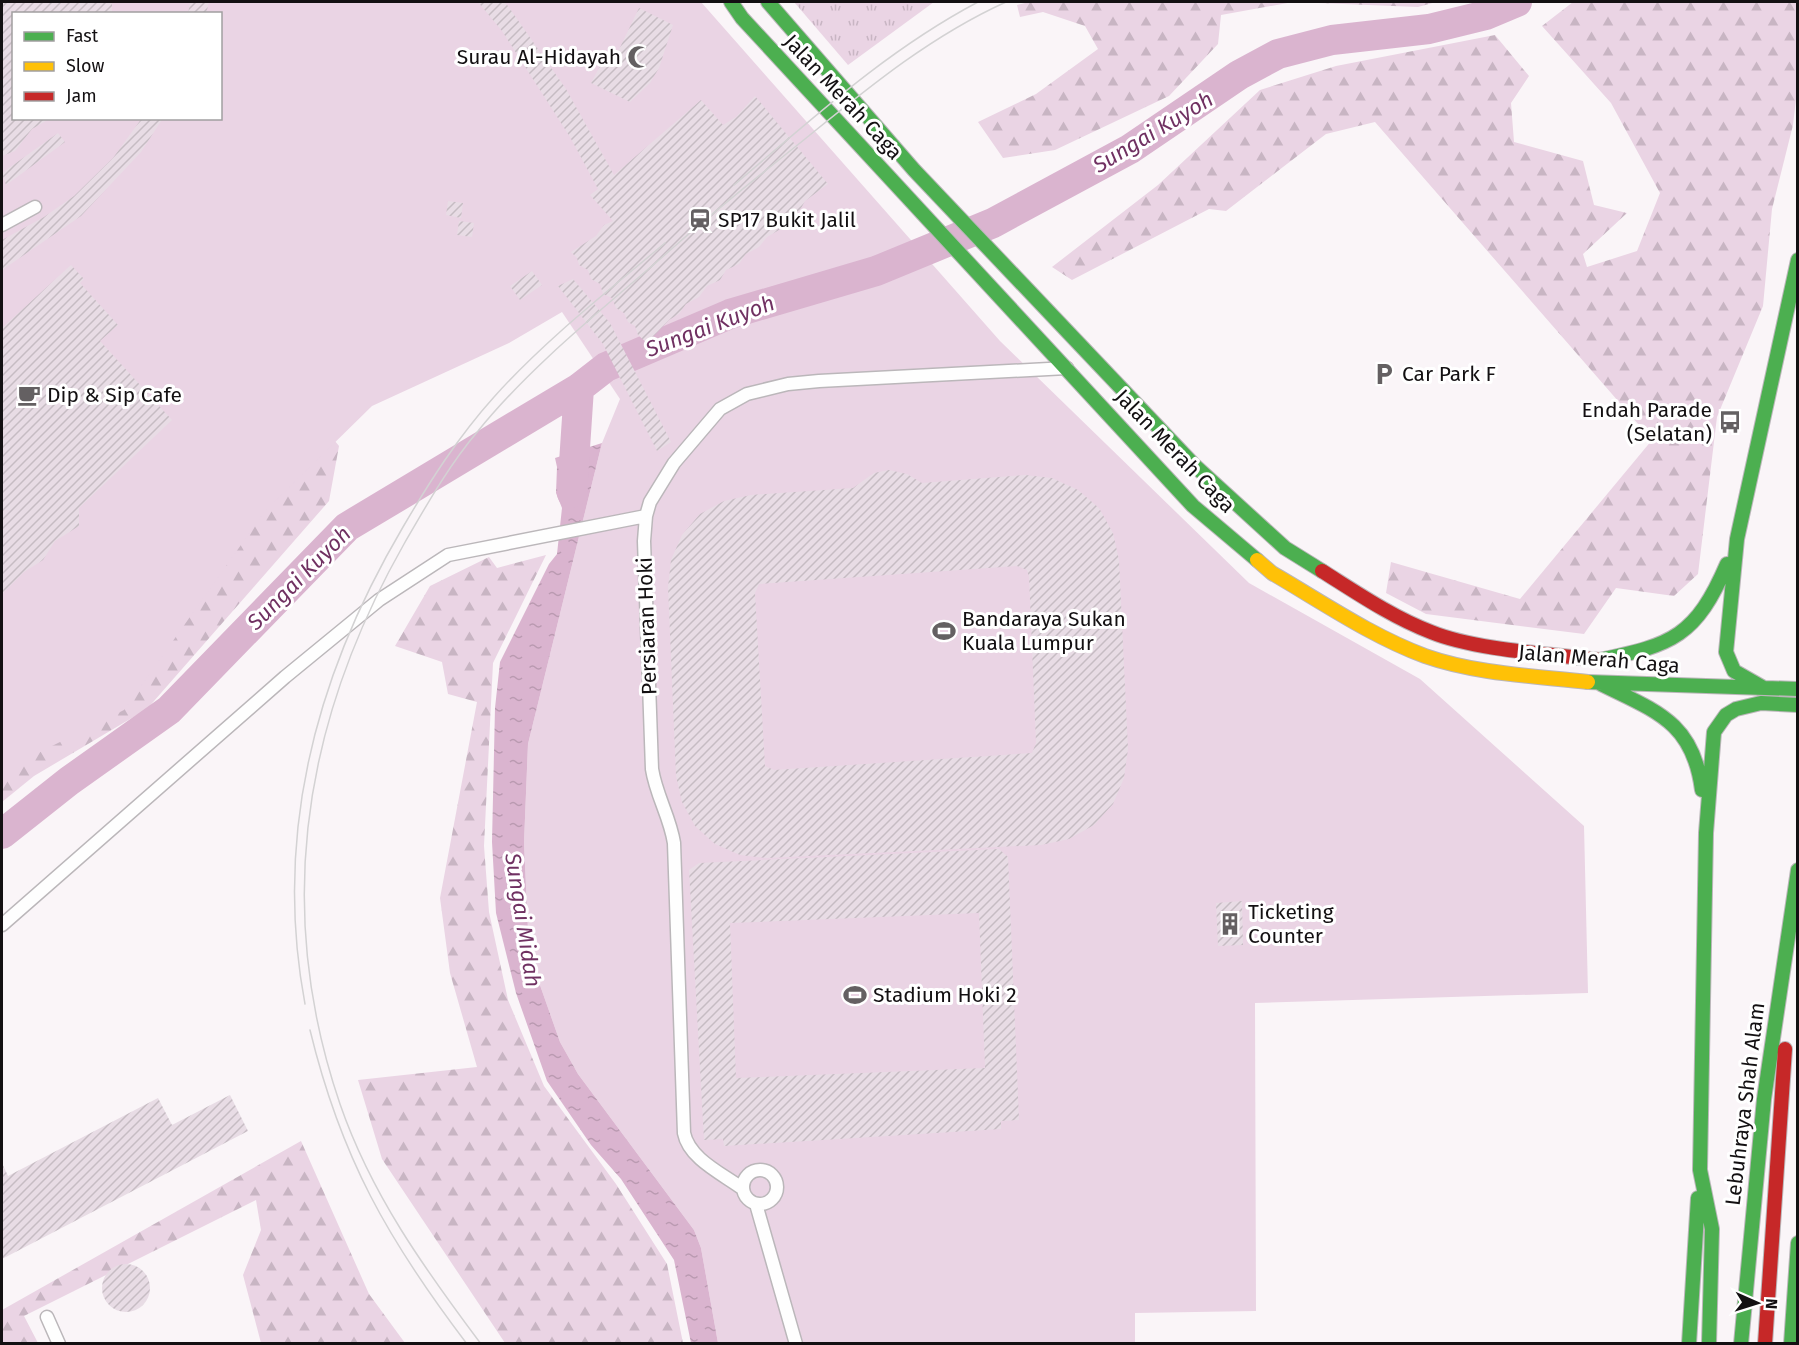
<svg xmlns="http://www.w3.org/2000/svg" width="1799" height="1345" font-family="'Fira Sans',sans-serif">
<defs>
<pattern id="grass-tufts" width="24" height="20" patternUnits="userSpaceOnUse" patternTransform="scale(1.5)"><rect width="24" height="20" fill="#ead4e4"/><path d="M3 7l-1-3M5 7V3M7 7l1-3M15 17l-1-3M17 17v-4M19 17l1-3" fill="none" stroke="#c8b5c3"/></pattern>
<pattern id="forest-firs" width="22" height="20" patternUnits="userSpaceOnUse" patternTransform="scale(1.5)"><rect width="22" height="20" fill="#ead4e4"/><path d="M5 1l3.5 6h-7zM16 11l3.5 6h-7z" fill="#c8b5c3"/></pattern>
<pattern id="water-ripples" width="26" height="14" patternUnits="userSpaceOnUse" patternTransform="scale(1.5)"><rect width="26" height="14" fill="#dab4cf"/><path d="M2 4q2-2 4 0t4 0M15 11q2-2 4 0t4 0" fill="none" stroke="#ba9ab1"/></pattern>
<pattern id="building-hatch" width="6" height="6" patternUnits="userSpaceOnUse" patternTransform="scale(1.5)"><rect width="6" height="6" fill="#e8dce5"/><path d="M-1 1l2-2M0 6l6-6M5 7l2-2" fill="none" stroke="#c6bcc3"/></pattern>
</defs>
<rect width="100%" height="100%" fill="#faf5f8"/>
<path fill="url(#grass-tufts)" d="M794,2H934L848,65Z"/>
<path fill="url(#forest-firs)" d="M1029,2H1436L1418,7L1293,2L1221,15L1218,44L1169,96L1055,150L1003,158L978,122L1036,94L1098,49L1085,26L1043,12L1020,17L1017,5Z
M1573,2H1798V82L1793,125L1772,209L1763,306L1717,417L1698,574L1674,596L1616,588L1584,634L1426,614L1386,593L1391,562L1520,599L1652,440L1375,122L1326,134L1226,211L1209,209L1072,280L1052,267L1158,185L1260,90L1336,66L1495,35L1529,76L1511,103L1514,142L1583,161L1594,205L1627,213L1583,254L1587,267L1637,251L1660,193L1611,103L1542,26Z
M309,409L339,446L329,501L147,709L34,776L2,802V669Z
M546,555L493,663L484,846L489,912L508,1000L544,1086L616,1184L667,1264L683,1343H505L382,1159L358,1080L477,1067L450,973L440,898L477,702L448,694L442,662L395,646L430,586L489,557L497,568Z
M301,1141L369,1294L405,1343H261L243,1275L261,1230L256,1200L24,1316L38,1343H2V1310Z"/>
<path fill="#ead4e4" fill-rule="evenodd" d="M2,2H701L1000,341L1249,583L1420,679L1584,826L1588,993L1255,1003L1256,1311L1135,1313V1343H718L701,1248L694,1230L578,1074L560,1042L535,971L528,930L524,843L528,744L602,443L620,399L562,312L509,343L372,406L265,511L124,710L2,771ZM14,14H220V118H14Z"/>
<path fill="url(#water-ripples)" d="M602,443L528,744L524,843L528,930L535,971L560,1042L578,1074L694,1230L701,1248L718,1343H691L674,1260L621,1179L591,1145L547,1081L516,993L496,913L492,842L495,708L500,662L549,564L557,554L562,508L556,493L557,467L555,458Z"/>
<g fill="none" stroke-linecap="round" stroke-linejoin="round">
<path stroke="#dab4cf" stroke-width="30" d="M572,493L579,388
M2,834L69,781L169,710L347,527L579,388L606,367L730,314L876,271L993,223L1130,149L1239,75L1278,54L1332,40L1429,29L1486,15L1517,2"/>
</g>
<path fill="url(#building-hatch)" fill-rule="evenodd" d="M2,2H112V14H14V118H51L32,129L15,151L2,156Z
M190,2H209L206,14H188Z
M478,2H504L508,6L566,89L614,175L701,100L723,125L736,117L755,96L828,184L805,201L799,212L787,217L779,230L767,237L759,247L746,254L739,264L726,270L720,280L707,286L699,297L686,304L679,314L669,320L647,343L638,335L635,326L628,322L624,313L616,308L612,298L603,294L600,284L591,279L588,270L579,265L577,258L571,252L596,236L604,225L613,221L590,195L598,189L570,137L502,31Z
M639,8L673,25L659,68L650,83L630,102L591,83L606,55L614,60Z
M142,118H163L141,152L81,216L2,270V240L44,217L74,196L113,158Z
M58,133L65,142L6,185L2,173Z
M448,201L463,203L461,218L446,215Z
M459,221L474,223L472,237L457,235Z
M71,265L84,279L80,283L118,325L100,341L172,420L79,508V526L55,541L43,560L24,572L2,594V328Z
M532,271L542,285L520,300L510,286Z
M573,279L610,323L671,442L657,451L603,344L558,286Z
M889,470L907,474L922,483L1025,475L1052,478L1078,490L1099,508L1113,533L1119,560L1128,749L1124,778L1113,804L1094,825L1069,839L1041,845L767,858L740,855L715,844L695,826L682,802L676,776L668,587L671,560L682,535L700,514L724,501L751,495L853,488L874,473ZM1017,566L1027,570L1029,577L1036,743L1032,753L774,770L765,766L755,593L759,584Z
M999,849L1008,857L1019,1120L1001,1121V1129L724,1146L723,1139L704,1140L689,870L699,863ZM979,913L985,1068L736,1078L730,923Z
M1242,901L1243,945L1218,946L1216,903Z
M230,1095L248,1131L2,1259V1163L8,1176L158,1098L172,1125Z
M102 1288a24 24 0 1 1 48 0a24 24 0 1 1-48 0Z"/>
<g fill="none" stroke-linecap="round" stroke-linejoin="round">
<g stroke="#bbb7ba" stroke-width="15">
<path id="street" d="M2,225L35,207
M2,925L285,677L379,600L448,555L646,516
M743 1187a17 17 0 1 1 34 0a17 17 0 1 1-34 0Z
M743,1189C723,1174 689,1159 684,1133L674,843C670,817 656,795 652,769L644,541L646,516L650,502L674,463L720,409L747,394L788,384L819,381L1067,368
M756,1204L796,1344
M47,1317L59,1344"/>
</g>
<g stroke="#bbb7ba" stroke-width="16">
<path id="fast" d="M731,2L742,18L1193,506L1257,560
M768,2L914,170L1195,466L1285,548L1322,571
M1599,660C1673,645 1696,636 1727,564
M1588,682L1798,689
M1599,683C1655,711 1693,721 1702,790
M1762,687L1734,671L1726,652L1737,539L1798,260
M1689,1344L1698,1198
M1709,1344L1712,1229L1700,1170L1706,833L1714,732L1726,715L1736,709L1761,703L1798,705
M1741,1344L1764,1099L1798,870
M1791,1344L1798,1243"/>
</g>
<g stroke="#bbb7ba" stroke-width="16">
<path id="slow" d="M1257,560L1272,573C1322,602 1371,636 1425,656C1476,674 1535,676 1588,682"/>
</g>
<g stroke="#bbb7ba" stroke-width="16">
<path id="jam" d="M1322,571C1357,593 1392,617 1431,632C1475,650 1550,654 1599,660
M1765,1344L1785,1049"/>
</g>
<use href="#street" stroke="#fefefe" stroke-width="12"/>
<use href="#fast" stroke="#4caf50" stroke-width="14"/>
<use href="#slow" stroke="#ffc107" stroke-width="14"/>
<use href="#jam" stroke="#c62828" stroke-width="14"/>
<path stroke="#d3d2d3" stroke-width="1.5" d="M734,185C812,119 887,50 978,2
M305,1004C273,834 317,673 403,527C430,481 458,437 494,397C545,340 607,292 665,243
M310,1030C341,1158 388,1240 467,1344
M481,1344C424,1268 371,1194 340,1104C273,908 303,722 404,544C426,506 449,465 478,431C534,362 608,305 675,246C717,209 761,174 805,139C869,87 931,36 1006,2"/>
</g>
<defs>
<g id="mosque-bare" transform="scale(1.8)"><path d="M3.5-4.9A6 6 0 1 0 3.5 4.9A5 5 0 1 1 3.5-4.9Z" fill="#646062" stroke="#fff" stroke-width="2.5" paint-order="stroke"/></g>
<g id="station-bare" transform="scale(1.8)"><path d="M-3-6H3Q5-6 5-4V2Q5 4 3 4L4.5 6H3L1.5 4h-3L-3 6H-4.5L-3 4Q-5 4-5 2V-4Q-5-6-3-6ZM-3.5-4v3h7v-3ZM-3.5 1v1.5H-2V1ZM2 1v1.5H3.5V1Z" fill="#646062" stroke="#fff" stroke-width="2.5" paint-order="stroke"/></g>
<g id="parking-bare" transform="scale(1.8)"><path d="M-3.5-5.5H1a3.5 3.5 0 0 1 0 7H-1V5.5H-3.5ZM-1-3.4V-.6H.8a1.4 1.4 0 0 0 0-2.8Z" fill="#646062" stroke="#fff" stroke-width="2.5" paint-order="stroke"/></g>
<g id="cafe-bare" transform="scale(1.8)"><path d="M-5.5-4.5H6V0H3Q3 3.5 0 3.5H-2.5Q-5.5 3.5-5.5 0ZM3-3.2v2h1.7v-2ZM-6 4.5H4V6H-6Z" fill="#646062" stroke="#fff" stroke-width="2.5" paint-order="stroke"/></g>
<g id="bus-bare" transform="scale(1.8)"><path d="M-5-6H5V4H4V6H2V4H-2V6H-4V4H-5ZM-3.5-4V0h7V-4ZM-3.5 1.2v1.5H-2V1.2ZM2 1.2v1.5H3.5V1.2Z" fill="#646062" stroke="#fff" stroke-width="2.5" paint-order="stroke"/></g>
<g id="stadium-bare" transform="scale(1.8)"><path d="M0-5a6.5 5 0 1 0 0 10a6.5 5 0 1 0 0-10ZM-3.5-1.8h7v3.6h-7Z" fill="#646062" stroke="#fff" stroke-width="2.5" paint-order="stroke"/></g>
<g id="building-bare" transform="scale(1.8)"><path d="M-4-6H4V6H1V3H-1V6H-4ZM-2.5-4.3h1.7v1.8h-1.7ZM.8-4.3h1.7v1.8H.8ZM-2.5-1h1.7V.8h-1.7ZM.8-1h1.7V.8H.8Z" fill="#646062" stroke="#fff" stroke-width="2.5" paint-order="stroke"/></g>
</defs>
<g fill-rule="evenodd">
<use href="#mosque-bare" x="639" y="57"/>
<use href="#station-bare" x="700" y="220"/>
<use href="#parking-bare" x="1384" y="374"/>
<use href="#cafe-bare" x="29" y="395"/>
<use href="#bus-bare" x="1730" y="422"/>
<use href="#stadium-bare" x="944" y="631"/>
<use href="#building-bare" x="1230" y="924"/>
<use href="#stadium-bare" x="855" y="995"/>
</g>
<g text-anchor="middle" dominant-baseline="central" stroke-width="6" stroke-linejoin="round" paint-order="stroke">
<g font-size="21" fill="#131012" stroke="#fff" text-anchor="start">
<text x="621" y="57" text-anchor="end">Surau Al-Hidayah</text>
<text x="718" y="220">SP17 Bukit Jalil</text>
<text x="1402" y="374">Car Park F</text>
<text x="47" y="395">Dip &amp; Sip Cafe</text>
<text x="1712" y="410" text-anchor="end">Endah Parade<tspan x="1712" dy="24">(Selatan)</tspan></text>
<text x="962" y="619">Bandaraya Sukan<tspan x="962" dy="24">Kuala Lumpur</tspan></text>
<text x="1248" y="912">Ticketing<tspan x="1248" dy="24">Counter</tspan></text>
<text x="873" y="995">Stadium Hoki 2</text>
</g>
<g font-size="21" fill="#131012" stroke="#fff">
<text transform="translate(843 97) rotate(47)">Jalan Merah Caga</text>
<text transform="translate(1175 451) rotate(46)">Jalan Merah Caga</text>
<text transform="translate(647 626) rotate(-92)">Persiaran Hoki</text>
<text transform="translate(1599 659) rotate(5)">Jalan Merah Caga</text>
<text transform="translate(1745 1104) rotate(-83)">Lebuhraya Shah Alam</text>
</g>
<g font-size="22" font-style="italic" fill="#703162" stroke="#fff">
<text transform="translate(1153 132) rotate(-31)">Sungai Kuyoh</text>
<text transform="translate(710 326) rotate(-21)">Sungai Kuyoh</text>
<text transform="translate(299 578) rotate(-45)">Sungai Kuyoh</text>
<text transform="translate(523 920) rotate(81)">Sungai Midah</text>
</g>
</g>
<rect width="1799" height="1345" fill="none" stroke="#131012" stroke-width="6"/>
<rect x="12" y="12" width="210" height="108" fill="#ffffff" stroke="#a19fa0" stroke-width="1.5"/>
<rect x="24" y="32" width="30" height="9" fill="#4caf50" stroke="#a19fa0" stroke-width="1.5"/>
<text x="66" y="42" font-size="18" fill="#131012">Fast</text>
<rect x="24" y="62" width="30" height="9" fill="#ffc107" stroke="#a19fa0" stroke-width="1.5"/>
<text x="66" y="72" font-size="18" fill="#131012">Slow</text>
<rect x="24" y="92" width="30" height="9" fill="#c62828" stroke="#a19fa0" stroke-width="1.5"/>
<text x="66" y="102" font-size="18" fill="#131012">Jam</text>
<g transform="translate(1757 1303) rotate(93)" stroke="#ffffff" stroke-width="4.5" paint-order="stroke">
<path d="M0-4.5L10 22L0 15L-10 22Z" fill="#131012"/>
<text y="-9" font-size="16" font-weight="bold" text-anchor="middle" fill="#131012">N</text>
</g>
</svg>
